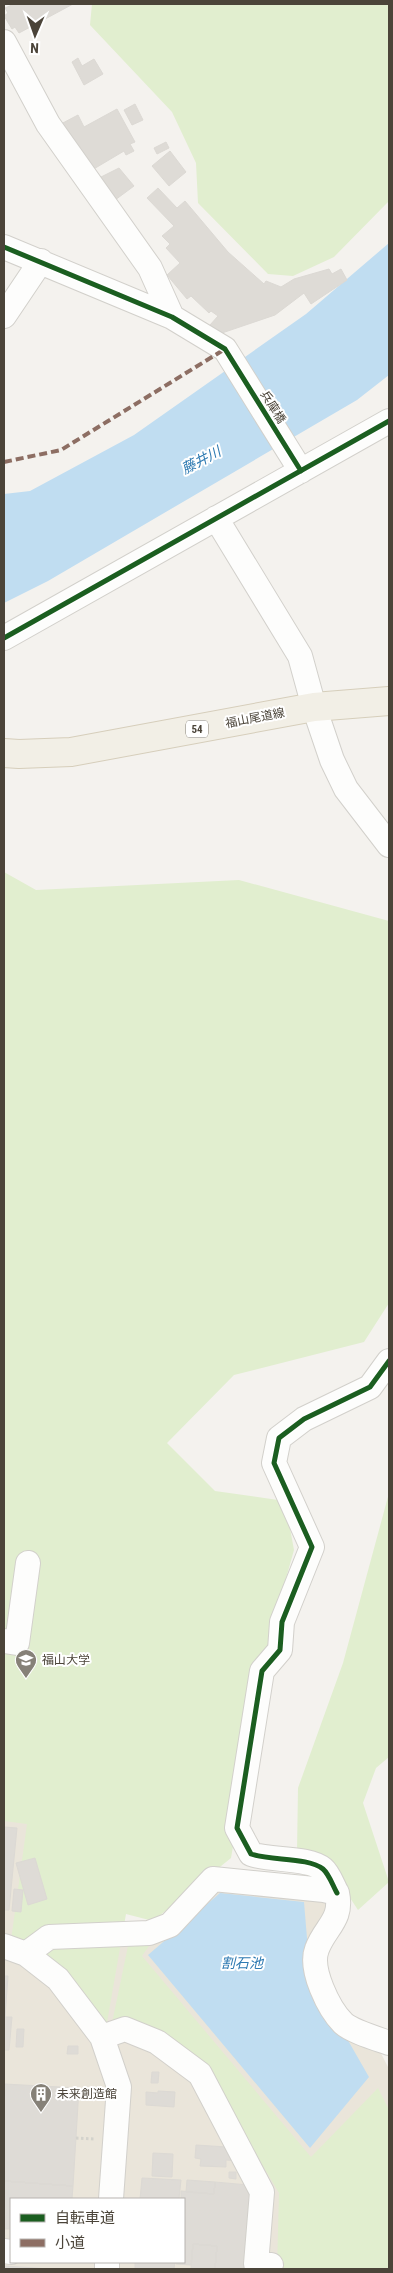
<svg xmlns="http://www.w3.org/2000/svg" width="393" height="2273" font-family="'Roboto Condensed','Noto Sans JP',sans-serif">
<rect width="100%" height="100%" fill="#f4f2ee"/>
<path fill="#eae5da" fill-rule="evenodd" d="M4,1414L61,1936L159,1929L213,1879L337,1893L315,1966L335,2011L372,2036L389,2069V2269H4ZM11,2199H184V2262H11Z"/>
<path fill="#e1eecf" d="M92,4H389V201L334,257L293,276L268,274L198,203L196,163L172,112L90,25Z
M4,872L36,890L239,880L389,921V1303L364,1342L234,1375L167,1443L215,1491L285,1501L294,1550L270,1635L231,1858L153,1921L126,1914L106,2028L11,1940L27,1824L4,1821Z
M389,1493V1757L376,1768L363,1803L389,1882L358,1910L327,1863L297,1852L298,1788L343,1663Z
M153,1940L142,1956L311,2157L378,2088L389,2110V2269H277L279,2193L207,2072L112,2023L128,1946Z"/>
<path fill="#c0ddf1" d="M389,243V375L357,400L48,581L4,603V494L30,491L134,435L306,314Z
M220,1893L304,1902L310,1974L369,2077L310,2148L148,1955Z"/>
<path fill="#dedbd6" stroke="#dcd9d4" d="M14,4H73L19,33L15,27L12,29L4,16L8,13L5,8Z
M78,58L82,66L94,59L103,74L84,85L72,62Z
M135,104L143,120L132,125L124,110Z
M117,109L135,142L130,144L134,151L126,155L124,151L92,170L59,125L78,115L84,127Z
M166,142L169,148L157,154L154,148Z
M170,151L186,172L169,186L152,166Z
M119,168L134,186L111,203L95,180Z
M158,188L177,208L185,201L228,252L264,284L266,281L281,287L294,279L329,269L332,274L341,269L347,280L311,304L304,293L275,315L219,334L210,325L218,316L211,311L209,313L191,296L187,299L167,275L180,263L166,248L170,244L162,236L174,226L147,198Z
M4,1827L17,1828L9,1910H4Z
M35,1858L47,1899L28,1905L16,1863Z
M14,1889L23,1890L21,1912L12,1911Z
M4,1976H8L5,2017H12L9,2050H4Z
M17,2029H24L23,2047H16Z
M68,2046H78V2054H67Z
M152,2072H159L158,2083H151Z
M4,2084L79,2088L73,2186L4,2181Z
M158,2091L175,2092L174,2107L146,2105V2092L158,2093Z
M196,2145L242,2148L241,2161L226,2160V2167L200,2166L201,2159L195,2158Z
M153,2153L173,2154L172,2177L152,2176Z
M229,2172H236V2179L229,2178Z
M142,2178L181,2180L179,2199H140Z
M187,2180L215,2182L214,2194L186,2192Z
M4,2181L73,2186L72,2199H11V2229H4Z
M215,2182L260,2186L254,2269H215L217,2246L193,2244L191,2265L176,2264V2262H184V2199H181V2191L214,2194Z
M193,2244L217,2246L215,2269H191Z
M135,2262H175L174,2269H135Z
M4,2266L50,2269H4Z"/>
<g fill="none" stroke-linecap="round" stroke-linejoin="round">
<g stroke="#d2d0cb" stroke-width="26">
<path id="minor" d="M4,42L48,124L150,268L172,317
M4,247L172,317L225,349L301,471
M4,316L41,261
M216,518L300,656L314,707L332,760L346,789L389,845
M4,638L389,421
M4,1641L17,1643L28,1563
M337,1893C333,1886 329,1874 323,1869C308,1857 271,1861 251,1854L237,1828L262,1671L280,1650L282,1622L312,1547L274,1463L279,1438L304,1419L370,1387L389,1361
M4,1946L26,1954L58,1979L102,2037L119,2087L111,2199
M26,1954L49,1937L149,1933L170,1925L213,1879L324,1890L337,1893C343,1920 325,1927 317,1949C309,1969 329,2009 343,2023C351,2031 378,2039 389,2043
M102,2037L125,2029L157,2042L200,2074L262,2192L256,2264L271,2265
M4,2251L11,2252
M107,2269V2262"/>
</g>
<g stroke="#d6cebb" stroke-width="30">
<path id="major" d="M4,753L19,754L71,752L314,707L389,701"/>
</g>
<path stroke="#d3d2cc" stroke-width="3" stroke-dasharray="2.5 2.5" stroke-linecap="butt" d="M76,2138L95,2139"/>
<use href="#minor" stroke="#fdfdfc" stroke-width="24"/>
<use href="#major" stroke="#f2efe6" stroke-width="28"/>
<path stroke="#8d6e63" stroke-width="4" stroke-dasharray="8 4" stroke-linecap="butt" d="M4,462L61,450L225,349"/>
<g stroke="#fff" stroke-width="8">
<path id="cycleway" d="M4,247L172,317L225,349L301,471
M4,638L389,421
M337,1893C333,1886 329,1874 323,1869C308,1857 271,1861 251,1854L237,1828L262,1671L280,1650L282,1622L312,1547L274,1463L279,1438L304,1419L370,1387L389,1361"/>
</g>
<use href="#cycleway" stroke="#1b5e20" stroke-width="5"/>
</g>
<defs>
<g id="university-pin" transform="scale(1.125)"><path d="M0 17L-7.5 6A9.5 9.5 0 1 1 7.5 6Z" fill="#868178" stroke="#fff"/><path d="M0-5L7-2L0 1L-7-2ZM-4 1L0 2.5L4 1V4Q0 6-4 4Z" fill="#fff"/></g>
<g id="building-pin" transform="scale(1.125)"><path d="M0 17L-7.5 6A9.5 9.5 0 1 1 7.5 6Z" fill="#868178" stroke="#fff"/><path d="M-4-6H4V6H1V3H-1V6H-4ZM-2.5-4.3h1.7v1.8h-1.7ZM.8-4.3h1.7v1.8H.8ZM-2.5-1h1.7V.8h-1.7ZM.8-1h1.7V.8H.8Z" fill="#fff"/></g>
</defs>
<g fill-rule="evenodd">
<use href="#university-pin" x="26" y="1660"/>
<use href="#building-pin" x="41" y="2094"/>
</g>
<g text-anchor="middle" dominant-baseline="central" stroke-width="4" stroke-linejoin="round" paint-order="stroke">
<rect fill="#fff" stroke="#817c74" stroke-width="1" x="186" y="720.5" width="22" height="17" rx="4"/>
<g font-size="11" font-weight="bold" fill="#4b4439">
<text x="197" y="729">54</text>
</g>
<g font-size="12" fill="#4b4439" stroke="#fff">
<text transform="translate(273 407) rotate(58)">兵庫橋</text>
<text transform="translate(255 718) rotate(-11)">福山尾道線</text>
</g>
<g font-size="12" fill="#4b4439" stroke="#fff" text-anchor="start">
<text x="42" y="1660">福山大学</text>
<text x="57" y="2094">未来創造館</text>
</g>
<g font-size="14" font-style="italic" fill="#2e7ab2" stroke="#fff">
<text transform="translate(201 460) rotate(-28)">藤井川</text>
<text x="242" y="1963">割石池</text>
</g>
</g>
<rect width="393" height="2273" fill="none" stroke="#4b4439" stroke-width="10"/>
<rect x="10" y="2198" width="175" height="65" fill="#ffffff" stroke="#b7b4b0"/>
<rect x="20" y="2214" width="25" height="8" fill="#1b5e20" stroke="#b7b4b0"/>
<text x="55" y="2223" font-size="15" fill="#4b4439">自転車道</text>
<rect x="20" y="2239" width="25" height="8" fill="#8d6e63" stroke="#b7b4b0"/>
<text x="55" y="2248" font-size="15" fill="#4b4439">小道</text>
<g transform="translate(35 35) rotate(182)" stroke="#ffffff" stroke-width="4" paint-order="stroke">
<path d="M0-4L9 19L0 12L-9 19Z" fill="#4b4439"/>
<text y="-8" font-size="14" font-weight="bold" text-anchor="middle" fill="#4b4439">N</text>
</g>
</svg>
